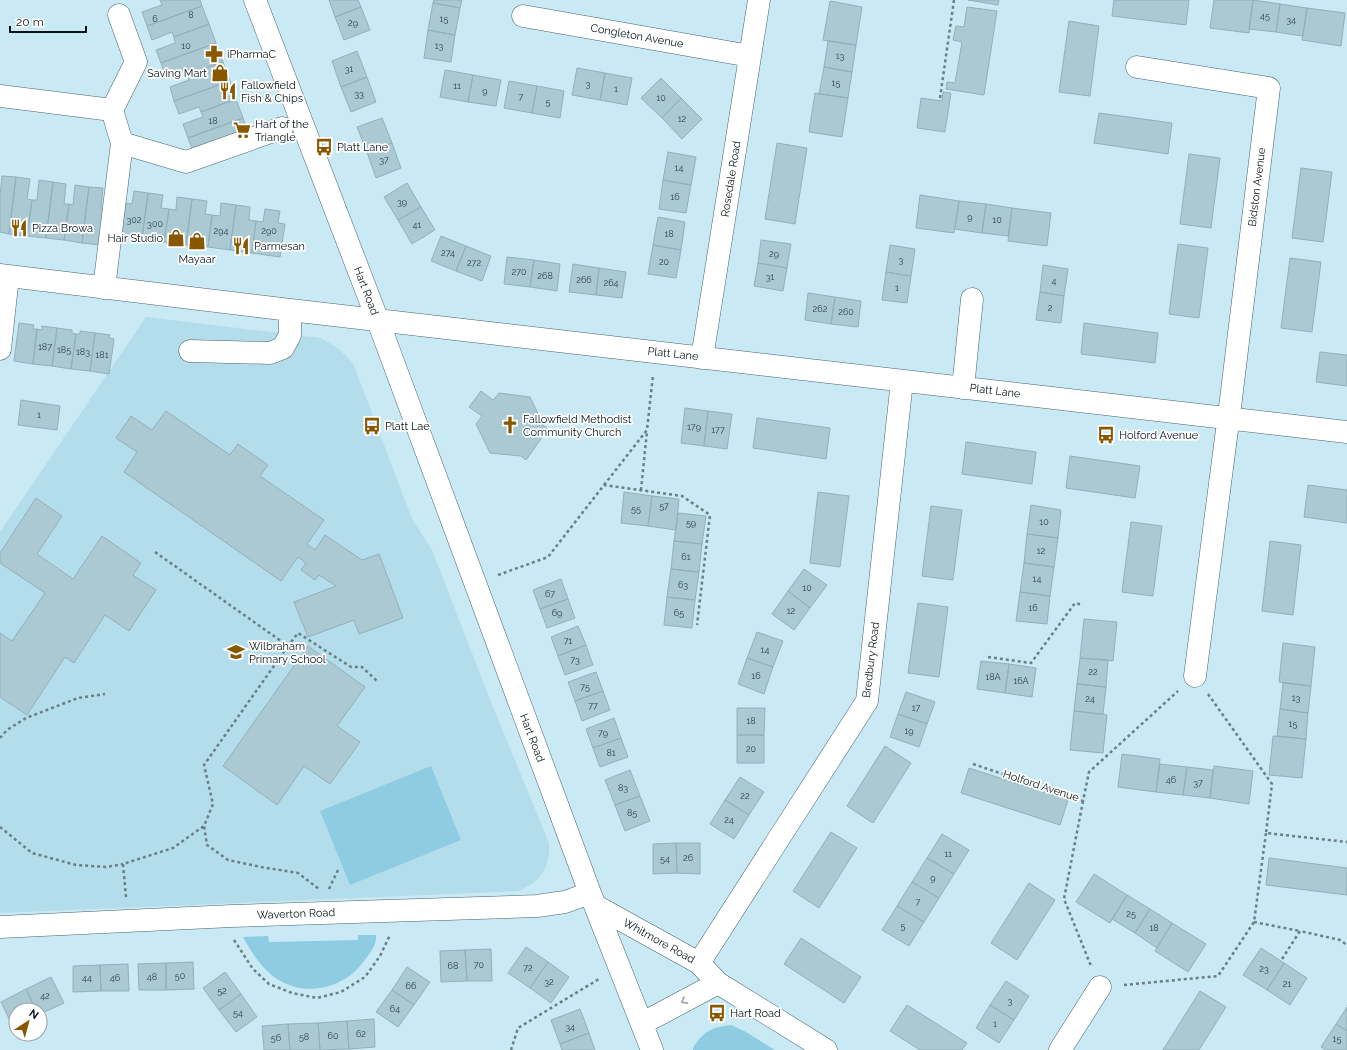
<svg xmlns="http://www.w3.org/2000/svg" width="1347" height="1050" font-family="Raleway,sans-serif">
<rect width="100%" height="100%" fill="#c9e9f4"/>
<path fill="#b4ddeb" d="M146,317L320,338L338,348L353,363L412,519L432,550L489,697L545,833L549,844V855L546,867L539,878L530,885L519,891L0,913V532Z"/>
<path fill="#8ecce1" d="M431,766L461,840L350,885L320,811Z
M358,935H376C377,945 370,953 364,961C345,988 306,998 277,979C262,969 251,952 243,937L268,936L269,942L358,940Z
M731,1025L746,1032L775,1050H693C693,1046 695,1045 697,1042C707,1029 715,1027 731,1025Z"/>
<path fill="#aac9d3" stroke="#92b0bb" d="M160,0H200L202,6L147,26L142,12L162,5Z
M329,0H358L361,7L335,17Z
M434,0H462L460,8L433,3Z
M968,0H999L998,5Z
M1114,0H1189L1186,25L1112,16Z
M1214,0H1253L1249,33L1210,28Z
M1253,0L1280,4L1276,32L1249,29Z
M830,1L862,7L856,45L823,40Z
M433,3L460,8L455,35L428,30Z
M1280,4L1307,8L1303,36L1276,32Z
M202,6L209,24L174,37L172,32L152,40L147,26Z
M361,7L370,30L344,40L335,17Z
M967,7L997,11L984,95L946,89L947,82L955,83L962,42L953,40L956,26L964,27Z
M1307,8L1345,13L1341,46L1302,40Z
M1069,21L1099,26L1090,96L1059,92Z
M209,24L216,43L161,63L156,50L175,43L174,37Z
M428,30L455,35L451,62L424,58Z
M828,41L856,45L852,72L824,67Z
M216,43L223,62L187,75L185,70L166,77L161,63Z
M357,51L367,77L341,87L332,61Z
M223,62L230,81L174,101L170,87L189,80L187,75Z
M824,67L852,72L848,98L819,94Z
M577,68L605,73L600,100L572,95Z
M445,70L473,75L468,102L440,97Z
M605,73L632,78L627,105L600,100Z
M473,75L501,80L496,106L468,102Z
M367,77L376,102L351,112L341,87Z
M661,78L681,98L662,118L641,98Z
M230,81L236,99L201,112L199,107L179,114L174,101Z
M509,81L537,86L532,113L504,108Z
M537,86L564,91L560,118L532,113Z
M943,92L951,93L945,132L917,128L921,98L942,101Z
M815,93L848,98L842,137L809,132Z
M681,98L702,119L682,139L662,118Z
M236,99L243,118L188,138L183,124L203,117L201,112Z
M1099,113L1172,123L1168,154L1094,143Z
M243,118L250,137L193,151L188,138Z
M382,118L392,143L367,152L357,127Z
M392,143L401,168L376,178L367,152Z
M777,143L807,148L795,224L765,219Z
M668,152L696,157L691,185L663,180Z
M1189,154L1220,158L1211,228L1180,224Z
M1301,168L1332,172L1323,242L1292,238Z
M2,176L16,177L9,234L0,232V195Z
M16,177L30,179L27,199L32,200L27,236L9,234Z
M39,180L53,182L46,238L27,236L32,200H37Z
M663,180L691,185L686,213L659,209Z
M53,182L66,184L64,204H69L64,240L46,238Z
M407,183L421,207L398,220L384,197Z
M75,185L89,187L82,243L64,240L69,204L73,205Z
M89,187L103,188L101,208L105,209L101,245L82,243Z
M134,191L148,193L142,238L120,236L125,203L132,204Z
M148,193L163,195L161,208L169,209L164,242L142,238Z
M920,195L959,201L954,233L916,228Z
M177,197L192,199L186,245L164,242L169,209L176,210Z
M192,199L207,201L205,214L212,215L208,247L186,245Z
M959,201L986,204L982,233L955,229Z
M221,203L236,205L230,250L208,247L212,215L220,216Z
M986,204L1012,208L1008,236L982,233Z
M236,205L250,207L249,220L256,221L252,253L230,250Z
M421,207L435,230L412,244L398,220Z
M1012,208L1051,213L1047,246L1008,241Z
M265,209L280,211L278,223L285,224L280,257L252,253L256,221L263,222Z
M658,217L685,222L681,250L653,245Z
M441,236L466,246L456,271L431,261Z
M761,240L791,244L787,268L758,263Z
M1178,244L1208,248L1199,318L1169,314Z
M653,245L681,250L676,278L648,274Z
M890,245L915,249L911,276L886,272Z
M466,246L491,256L482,281L456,271Z
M507,257L534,260L530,287L504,284Z
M1290,258L1321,262L1312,332L1281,328Z
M534,260L560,264L557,291L530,287Z
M758,263L787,268L783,291L754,286Z
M573,264L599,268L596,295L569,292Z
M1043,265L1068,269L1064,296L1040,292Z
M599,268L626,272L622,298L596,295Z
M886,272L911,276L907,303L882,300Z
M1040,292L1064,296L1061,323L1036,320Z
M808,293L835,297L831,324L805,320Z
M835,297L861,301L858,327L831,324Z
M19,323L34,325L33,329H37L33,364L14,361Z
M1084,323L1158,333L1155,363L1081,354Z
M42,326L57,328L52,366L33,364L37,329L42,330Z
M57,328L72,330V333L76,334L71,369L52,366Z
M80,331L95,333L90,371L71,369L76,334H80Z
M95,333L110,335L109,338L114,339L109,374L90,371Z
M1320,352L1347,355V386L1316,382Z
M481,391L493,400L499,393L530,397L544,426L548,429L526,460L521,456L490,453L476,424L482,416L469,407Z
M21,400L60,406L57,430L18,425Z
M685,408L708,411L704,446L681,443Z
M166,411L230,455L238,444L268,465L260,476L324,520L307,544L315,550L325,535L362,560L379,554L403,618L359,634L354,620L308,637L294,602L336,586L319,575L315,580L301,570L306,563L298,557L281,581L124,472L137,452L116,438L131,416L152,430Z
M708,411L732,414L727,449L704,446Z
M757,418L830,428L826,459L753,448Z
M966,442L1036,452L1032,484L962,474Z
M1070,456L1140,466L1135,498L1066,488Z
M1308,485L1347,490V523L1304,517Z
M624,492L652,496L648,526L621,523Z
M818,492L849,496L840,567L810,563Z
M652,496L679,499L676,530L648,526Z
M36,498L62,516L37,554L73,579L102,536L141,563L133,575L156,590L129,631L105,615L74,663L65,657L27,715L0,697V633L12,641L45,593L0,563V553Z
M1031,505L1061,510L1058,538L1027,534Z
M931,506L962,510L953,580L922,576Z
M678,513L706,516L702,544L674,541Z
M1131,522L1162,526L1153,596L1122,592Z
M1027,534L1058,538L1054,567L1024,563Z
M674,541L702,544L699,572L671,569Z
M1270,541L1301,545L1293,615L1262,611Z
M1024,563L1054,567L1050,596L1020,592Z
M671,569L699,572L695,600L667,597Z
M804,569L827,585L810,608L788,591Z
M561,579L568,599L540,609L533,590Z
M788,591L810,608L794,630L772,614Z
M1020,592L1050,596L1047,624L1016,621Z
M667,597L695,600L692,628L664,625Z
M568,599L575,618L547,628L540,609Z
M918,603L948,607L939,677L908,673Z
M1084,619L1117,622L1113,661L1080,658Z
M578,626L586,645L558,656L551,637Z
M757,632L783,641L773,667L747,658Z
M1283,643L1315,647L1311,686L1279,682Z
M586,645L593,665L565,675L558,656Z
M308,646L365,687L337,726L360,742L330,784L304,766L277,805L223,766Z
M747,658L773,667L764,694L738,684Z
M1080,658L1108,660L1106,687L1077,684Z
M981,661L1009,664L1005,693L977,689Z
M1009,664L1036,668L1032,697L1005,693Z
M596,672L603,691L575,701L568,682Z
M1283,683L1311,686L1308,713L1280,709Z
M1077,684L1106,687L1103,714L1074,711Z
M603,691L610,710L582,721L575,701Z
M906,692L935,702L927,724L898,714Z
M737,708H765L764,735H737Z
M1280,709L1308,713L1306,739L1277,736Z
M1074,711L1107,715L1103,753L1070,750Z
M898,714L927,724L919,747L890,737Z
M614,718L621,738L593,748L586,729Z
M737,735H764V763H737Z
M1273,736L1306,739L1302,778L1269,775Z
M621,738L628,757L600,767L593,748Z
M885,746L911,763L873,823L847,806Z
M1122,754L1160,759L1156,792L1118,787Z
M1160,764L1187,767L1183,795L1156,792Z
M1214,766L1253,771L1249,804L1210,798Z
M1187,767L1213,770L1210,798L1183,795Z
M969,768L1068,800L1060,825L961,793Z
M630,770L640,796L615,805L605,780Z
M740,777L764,792L749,815L725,800Z
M640,796L650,821L625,831L615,805Z
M725,800L749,815L734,839L710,824Z
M831,832L857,848L819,908L793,891Z
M942,834L969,850L954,874L927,858Z
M676,843L677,873L653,874V844Z
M676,843H700V874L677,873Z
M927,858L954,874L939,898L912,882Z
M1269,858L1347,868V895L1266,885Z
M1094,874L1127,895L1110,923L1076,902Z
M912,882L939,898L924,922L897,906Z
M1029,883L1055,900L1017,960L991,943Z
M1127,895L1150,909L1135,933L1112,919Z
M897,906L924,922L909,946L882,930Z
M1150,909L1172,923L1157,948L1135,933Z
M1172,923L1206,944L1188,972L1155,951Z
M801,938L861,977L844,1003L784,964Z
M526,947L548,962L530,988L508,973Z
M1261,948L1284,963L1267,990L1243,975Z
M491,949L492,981H467L465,950Z
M465,950L467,981L441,982L440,951Z
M193,962L194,989L166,990V963Z
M548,962L569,977L551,1003L530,988Z
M166,963V990H139L138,964Z
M1284,963L1307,978L1290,1005L1267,990Z
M128,964L129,991H101L100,965Z
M100,965L101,991L73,992V966Z
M407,967L430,982L414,1005L392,990Z
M225,972L241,994L219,1010L203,988Z
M51,977L64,1003L40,1014V1010H36L26,989Z
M1006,981L1029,996L1014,1020L990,1005Z
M26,989L36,1010H16V1026L13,1027L1,1002Z
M392,990L414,1005L398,1027L376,1012Z
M1200,991L1226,1007L1199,1050H1163Z
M241,994L257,1017L236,1032L219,1010Z
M907,1005L967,1043L962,1050H920L890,1031Z
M990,1005L1014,1020L999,1043L976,1028Z
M1347,1007V1031L1336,1024Z
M580,1009L589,1033L560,1044L551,1020Z
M374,1019L375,1047L349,1049L347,1021Z
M347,1021L349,1049L320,1050L318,1023Z
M318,1023L320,1050H290L288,1024Z
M288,1024L290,1050H264L262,1026Z
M1336,1024L1347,1031V1050H1326L1321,1047Z
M589,1033L595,1050H562L560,1044Z"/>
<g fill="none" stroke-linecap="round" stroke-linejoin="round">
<g stroke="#46636c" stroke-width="23">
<path id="minor" d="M255,0L378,321L590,893L652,1050
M523,16L750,56
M1137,67L1269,88L1231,399L1195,676
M0,96L112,110
M122,143L186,162L282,128
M0,275L290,310L1347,432
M104,288L122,143L112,110L136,62L119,15
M0,349L8,276
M190,351L270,353L283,348L290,335V310
M702,358L759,0
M963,388L972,299
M596,906L699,963L718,983L826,1050
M0,927L232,916L537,906L565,902L590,893
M699,963L867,701L902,381
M643,1023L718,983
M1060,1050L1100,987"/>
</g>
<path stroke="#697f86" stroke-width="2.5" stroke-dasharray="3 3" stroke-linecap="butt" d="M940,98L954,0
M604,485L647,430L653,375
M641,490L647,431
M155,552L288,646L298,633L351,667H362L377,681
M498,575L548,557L604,485L682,496L710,515L697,625
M288,646L204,765L213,804L204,826L207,845L228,860L261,867L298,873L319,889
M988,657L1031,663L1075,603L1083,605
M1208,694L1272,784L1266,833L1347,842
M0,738L7,730L26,718L78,698L105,694
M973,764L1083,801L1089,772L1178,691
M1083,801L1064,899L1091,966
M0,827L32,853L76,865L106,867L123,864
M329,889L338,870
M126,897L123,864L173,848L204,826
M1254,922L1300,931
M234,940L253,969L269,984L292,993L317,998L341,992L365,977L380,956L390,935
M1282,959L1300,931L1340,940L1347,945
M1124,985L1218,976L1254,922L1266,833
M511,1050L518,1028L599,979"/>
<use href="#minor" stroke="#fff" stroke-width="22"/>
</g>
<defs><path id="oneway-chevron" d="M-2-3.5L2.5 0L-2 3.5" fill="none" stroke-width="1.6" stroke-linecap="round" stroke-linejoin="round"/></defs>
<use stroke="#9ca1a2" href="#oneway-chevron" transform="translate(684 1001) rotate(152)"/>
<defs>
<g id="pharmacy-bare" transform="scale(1.38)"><path d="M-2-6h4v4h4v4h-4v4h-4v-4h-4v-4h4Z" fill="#8a5701" stroke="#fff" stroke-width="2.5" paint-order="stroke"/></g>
<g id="shop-bare" transform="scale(1.38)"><path d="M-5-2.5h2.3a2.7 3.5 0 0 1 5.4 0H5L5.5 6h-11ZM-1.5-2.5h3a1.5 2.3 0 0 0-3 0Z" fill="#8a5701" stroke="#fff" stroke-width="2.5" paint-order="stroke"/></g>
<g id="restaurant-bare" transform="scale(1.38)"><path d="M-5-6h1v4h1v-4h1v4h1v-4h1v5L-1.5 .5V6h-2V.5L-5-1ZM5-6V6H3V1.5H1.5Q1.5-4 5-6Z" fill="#8a5701" stroke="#fff" stroke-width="2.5" paint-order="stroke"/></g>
<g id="supermarket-bare" transform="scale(1.38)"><path d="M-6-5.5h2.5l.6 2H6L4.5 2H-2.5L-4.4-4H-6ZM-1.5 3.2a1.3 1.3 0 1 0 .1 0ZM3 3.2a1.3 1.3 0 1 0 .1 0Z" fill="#8a5701" stroke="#fff" stroke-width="2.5" paint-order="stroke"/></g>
<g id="bus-bare" transform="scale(1.38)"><path d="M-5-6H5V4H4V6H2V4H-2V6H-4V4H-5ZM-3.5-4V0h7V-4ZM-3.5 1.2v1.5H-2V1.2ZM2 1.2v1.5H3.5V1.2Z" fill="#8a5701" stroke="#fff" stroke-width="2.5" paint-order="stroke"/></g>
<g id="church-bare" transform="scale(1.38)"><path d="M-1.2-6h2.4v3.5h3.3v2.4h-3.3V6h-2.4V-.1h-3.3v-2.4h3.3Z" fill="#8a5701" stroke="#fff" stroke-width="2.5" paint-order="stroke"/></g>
<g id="school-bare" transform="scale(1.38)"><path d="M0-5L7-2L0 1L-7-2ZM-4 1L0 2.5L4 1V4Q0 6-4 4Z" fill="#8a5701" stroke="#fff" stroke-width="2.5" paint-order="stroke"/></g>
</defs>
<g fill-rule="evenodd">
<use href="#pharmacy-bare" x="214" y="54"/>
<use href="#shop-bare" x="220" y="73"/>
<use href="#restaurant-bare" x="228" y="91"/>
<use href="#supermarket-bare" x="242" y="130"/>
<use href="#bus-bare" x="324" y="147"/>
<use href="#restaurant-bare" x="19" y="228"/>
<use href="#shop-bare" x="176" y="238"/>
<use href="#shop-bare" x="197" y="241"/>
<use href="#restaurant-bare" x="241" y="246"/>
<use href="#church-bare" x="510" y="425"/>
<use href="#bus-bare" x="372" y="426"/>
<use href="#bus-bare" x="1106" y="435"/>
<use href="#school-bare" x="236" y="652"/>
<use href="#bus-bare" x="717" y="1013"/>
</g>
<g text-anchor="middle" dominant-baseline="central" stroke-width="3.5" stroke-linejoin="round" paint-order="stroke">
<g font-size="9" fill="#304046">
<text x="191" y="15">8</text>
<text x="1265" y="16">45</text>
<text x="155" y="19">6</text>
<text x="444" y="19">15</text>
<text x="1291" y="20">34</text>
<text x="353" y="23">29</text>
<text x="186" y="46">10</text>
<text x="439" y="46">13</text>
<text x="840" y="56">13</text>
<text x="349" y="69">31</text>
<text x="836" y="83">15</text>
<text x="588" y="84">3</text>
<text x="457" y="86">11</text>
<text x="616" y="89">1</text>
<text x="485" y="91">9</text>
<text x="359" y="94">33</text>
<text x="521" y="97">7</text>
<text x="661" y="98">10</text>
<text x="548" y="102">5</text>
<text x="682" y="119">12</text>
<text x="213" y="121">18</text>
<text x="384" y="160">37</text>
<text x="679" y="168">14</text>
<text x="675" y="197">16</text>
<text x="402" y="202">39</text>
<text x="970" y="217">9</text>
<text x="134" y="220">302</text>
<text x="997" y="220">10</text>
<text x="155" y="224">300</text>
<text x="417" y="225">41</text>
<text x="221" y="231">294</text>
<text x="269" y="231">290</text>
<text x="669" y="234">18</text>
<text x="448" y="253">274</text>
<text x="774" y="254">29</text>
<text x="901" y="260">3</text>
<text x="664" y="262">20</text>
<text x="474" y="263">272</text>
<text x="519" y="272">270</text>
<text x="545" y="276">268</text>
<text x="770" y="277">31</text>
<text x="584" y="280">266</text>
<text x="1054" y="281">4</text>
<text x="611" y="283">264</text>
<text x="897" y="288">1</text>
<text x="1050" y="308">2</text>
<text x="820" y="309">262</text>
<text x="846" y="312">260</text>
<text x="45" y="347">187</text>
<text x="64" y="350">185</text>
<text x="83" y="352">183</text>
<text x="102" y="355">181</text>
<text x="39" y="415">1</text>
<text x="694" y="427">179</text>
<text x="718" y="430">177</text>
<text x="664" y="506">57</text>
<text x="636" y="509">55</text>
<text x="1044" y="522">10</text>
<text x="691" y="523">59</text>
<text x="1041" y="551">12</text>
<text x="686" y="557">61</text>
<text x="1037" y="579">14</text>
<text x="683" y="585">63</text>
<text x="807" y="588">10</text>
<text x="550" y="594">67</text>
<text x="1033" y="608">16</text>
<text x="791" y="611">12</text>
<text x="557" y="613">69</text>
<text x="679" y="613">65</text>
<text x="568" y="641">71</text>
<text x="765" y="650">14</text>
<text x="575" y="660">73</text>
<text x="1093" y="672">22</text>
<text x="756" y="676">16</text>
<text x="993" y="677">18A</text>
<text x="1021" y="681">16A</text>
<text x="585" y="687">75</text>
<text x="1296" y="698">13</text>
<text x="1090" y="699">24</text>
<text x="593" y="706">77</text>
<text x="916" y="708">17</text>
<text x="751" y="721">18</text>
<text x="1293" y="724">15</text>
<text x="909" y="731">19</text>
<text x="603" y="733">79</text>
<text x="751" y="749">20</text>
<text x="611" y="753">81</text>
<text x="1171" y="780">46</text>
<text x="1198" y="783">37</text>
<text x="623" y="788">83</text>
<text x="745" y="796">22</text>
<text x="632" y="813">85</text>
<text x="729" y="820">24</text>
<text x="948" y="854">11</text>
<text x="688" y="858">26</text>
<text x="665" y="859">54</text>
<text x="933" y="878">9</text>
<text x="918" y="902">7</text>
<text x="1131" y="914">25</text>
<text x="903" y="926">5</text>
<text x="1154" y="928">18</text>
<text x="479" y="965">70</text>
<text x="453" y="966">68</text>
<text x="528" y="968">72</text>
<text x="1264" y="969">23</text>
<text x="180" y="976">50</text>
<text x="152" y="977">48</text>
<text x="87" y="978">44</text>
<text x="115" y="978">46</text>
<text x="549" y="982">32</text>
<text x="1287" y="984">21</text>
<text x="411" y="986">66</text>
<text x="222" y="991">52</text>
<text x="45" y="996">42</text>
<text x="1010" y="1001">3</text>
<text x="395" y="1009">64</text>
<text x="238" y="1013">54</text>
<text x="995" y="1024">1</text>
<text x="570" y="1027">34</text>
<text x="361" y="1034">62</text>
<text x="333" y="1036">60</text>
<text x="304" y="1037">58</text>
<text x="276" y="1038">56</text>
<text x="1337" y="1039">15</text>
</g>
<g font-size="11" fill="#081317" stroke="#fff">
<text transform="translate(637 36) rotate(10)">Congleton Avenue</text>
<text transform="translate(731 179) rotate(-81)">Rosedale Road</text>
<text transform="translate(1257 187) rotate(-83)">Bidston Avenue</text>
<text transform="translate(366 291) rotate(69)">Hart Road</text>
<text transform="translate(673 354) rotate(6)">Platt Lane</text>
<text transform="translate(995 391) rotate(7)">Platt Lane</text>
<text transform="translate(871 660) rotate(-83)">Bredbury Road</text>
<text transform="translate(532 738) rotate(69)">Hart Road</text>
<text transform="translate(1041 786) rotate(18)">Holford Avenue</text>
<text transform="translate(296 914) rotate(-2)">Waverton Road</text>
<text transform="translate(659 941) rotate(29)">Whitmore Road</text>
</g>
<g font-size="11" fill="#081317" stroke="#fff" text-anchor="start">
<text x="227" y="54">iPharmaC</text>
<text x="207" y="73" text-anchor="end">Saving Mart</text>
<text x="241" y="85">Fallowfield<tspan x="241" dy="13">Fish &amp; Chips</tspan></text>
<text x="255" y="124">Hart of the<tspan x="255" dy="13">Triangle</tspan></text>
<text x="337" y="147">Platt Lane</text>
<text x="32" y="228">Pizza Browa</text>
<text x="163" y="238" text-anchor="end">Hair Studio</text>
<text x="254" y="246">Parmesan</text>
<text x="197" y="259" text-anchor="middle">Mayaar</text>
<text x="523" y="419">Fallowfield Methodist<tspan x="523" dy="13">Community Church</tspan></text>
<text x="385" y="426">Platt Lae</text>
<text x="1119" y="435">Holford Avenue</text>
<text x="249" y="646">Wilbraham<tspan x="249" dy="13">Primary School</tspan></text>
<text x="730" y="1013">Hart Road</text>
</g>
</g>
<g transform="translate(28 1022) rotate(36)"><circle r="19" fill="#ffffff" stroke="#9ca1a2"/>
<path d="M0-3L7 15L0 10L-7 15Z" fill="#8a5701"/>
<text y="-6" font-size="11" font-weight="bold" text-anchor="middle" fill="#081317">N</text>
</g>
<path d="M10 26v6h76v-6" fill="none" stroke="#081317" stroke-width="2"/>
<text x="16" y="26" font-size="12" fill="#081317" stroke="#ffffff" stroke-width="3" paint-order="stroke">20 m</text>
</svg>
